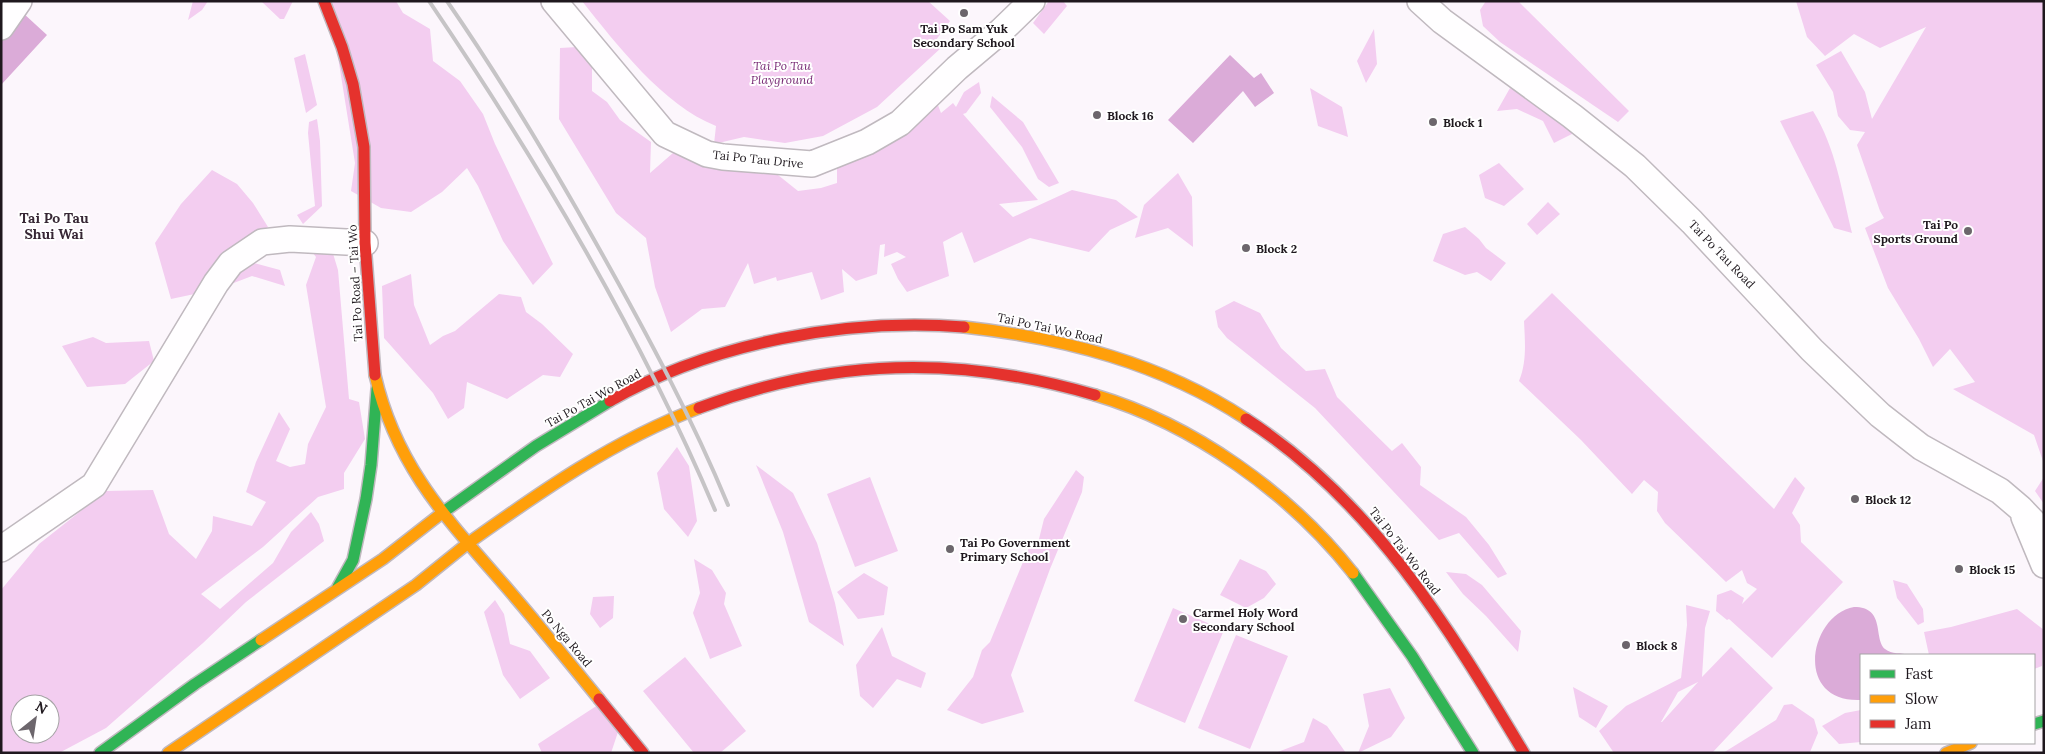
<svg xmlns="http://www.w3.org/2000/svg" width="2045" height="754" font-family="Lora,serif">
<rect width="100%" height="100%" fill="#fcf6fc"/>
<path fill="#f3cdf0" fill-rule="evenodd" d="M193,1H208L202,10L188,20Z
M261,1H293L284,19H280Z
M329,1H396L403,13L430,29L433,61L460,81L483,114L495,144L553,264L533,285L503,241L478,186L467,168L442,192L411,212L381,208L351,191L355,163Z
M582,1H928L950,21L936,40L942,47L877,107L823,136L785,143L744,137L714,144L716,126C663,105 617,45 582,1Z
M1049,1H1063L1067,6L1044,34L1033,23Z
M1486,1H1518L1629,111L1618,122L1500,42L1483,26L1480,10Z
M1796,1H2044V464L2034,435L1953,389L1975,382L1950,349L1933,367L1919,339L1888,288L1865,228L1884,218L1880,211L1857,145L1865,132L1850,130L1838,116L1833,92L1816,65L1841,51L1865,92L1872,119L1926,27L1880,48L1854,34L1825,56L1807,37Z
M1374,29L1377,64L1366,83L1357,61Z
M577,47L592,68V91L607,102L620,120L651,142L650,173L673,153L773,171L798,191L821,188L837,183V163L934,95L941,113L953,103L956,107L964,92L979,82L981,93L966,113L963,114L1038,200L999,204L1013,217L1072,190L1116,200L1138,217L1110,230L1089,252L1030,238L974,263L962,232L943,242L949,276L907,292L898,279L891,264L906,257L897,252L884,257L885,244L880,245L877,274L856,281L842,269L844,292L821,300L812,272L777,281L776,277L754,284L748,263L725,307L702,309L671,332L655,287L646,238L616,213L559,119L560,48Z
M305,54L317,105L306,113L294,58Z
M1310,88L1342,107L1348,137L1318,126Z
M1510,88L1545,105L1574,133L1554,143L1543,121L1517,109L1497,111Z
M992,96L1023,122L1059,183L1049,187L1038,179L1022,147L990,107Z
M1813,111C1836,148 1842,192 1852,233L1834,228L1780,121Z
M317,119L320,141L322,206L303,224L297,215L315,206L308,133L309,122Z
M1499,163L1524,189L1504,206L1485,198L1479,175Z
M212,170L237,184L253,203L268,227L242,244L254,263L280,270L285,286L252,276L218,289L171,299L155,243L181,204Z
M1178,173L1192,197L1193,247L1168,228L1135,238L1144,205Z
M1548,202L1560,214L1537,235L1527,224Z
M1465,227L1479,239L1486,248L1506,263L1491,281L1477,272L1465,275L1433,261L1443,234Z
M307,245L331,247L338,270L349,399L359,402L365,439L344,473V489L318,497L263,547L201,594L220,609L273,563L291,532L311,512L319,524L324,541L246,602L203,643L106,728L59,753H1V590L39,544L106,491L153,490L169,534L196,559L212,531L213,516L252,526L266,502L246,492L256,462L279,412L290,429L276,461L290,467L305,464L308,444L326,407L306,285L316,257ZM20,704H50V734H20Z
M411,274L414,305L430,345L443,336L455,331L499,294L521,297L526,312L542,324L573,354L560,377L543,375L507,399L467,382L464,408L448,419L433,393L384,338L382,286Z
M1552,293L1774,509L1795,477L1805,488L1792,513L1800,525L1801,542L1843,582L1772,658L1729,619L1727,620L1716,611L1717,595L1731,590L1744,598L1742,604L1757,589L1747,583L1742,570L1726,582L1665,523L1657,511L1658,492L1644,480L1632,494L1581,440L1519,381C1527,362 1525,342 1524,321Z
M1234,301L1260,313L1281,348L1306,371L1325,369L1337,397L1392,451L1402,443L1421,467L1420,485L1466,517L1489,545L1507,574L1498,578L1459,533L1439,540L1315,408L1227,338L1218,327L1215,311Z
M93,337L106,343L149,341L154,361L125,384L87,387L62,346Z
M677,447L689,466L697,521L688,537L664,509L657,473Z
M756,465L793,493L817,543L835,603L844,646L809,622L783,532Z
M1076,470L1084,477L1082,492L1050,569L1011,675L1024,712L982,724L947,710L973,677L982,650L990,642L1030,545L1037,547L1044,519Z
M870,477L898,551L855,567L827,494Z
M2044,477V504L2035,491Z
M694,559L712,570L726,593L724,604L742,646L710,659L693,613L700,593Z
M1240,559L1266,571L1276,584L1264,598L1246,608L1220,595Z
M1446,572L1466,574L1482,585L1521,631L1518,652L1486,616L1463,594Z
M864,573L888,587L884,615L858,619L837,592Z
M1893,580L1907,584L1923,609L1924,622L1918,625L1897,598Z
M614,596L613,618L600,628L590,614L593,597Z
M495,600L504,614L510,644L530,651L550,678L520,699L503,675L484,612Z
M1686,605L1710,611L1705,628L1702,677L1731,647L1773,688L1712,753H1614L1599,731L1626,706L1681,678L1687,625ZM1698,682L1662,722H1661L1678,692Z
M1173,608L1224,630L1185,723L1134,701Z
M2017,609L2044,630L2042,666L2034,669V655H1929L1924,632L1951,627Z
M882,627L892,656L926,673L921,688L897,679L873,708L860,696L856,665Z
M1236,635L1288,656L1250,749L1198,728Z
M685,657L746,731L720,753H694L643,691Z
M1573,687L1608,706L1596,728L1579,717Z
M1390,688L1405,718L1391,737L1358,753L1369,726L1363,694Z
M604,701L622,720L611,753H542L538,744Z
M1792,704L1814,719L1818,733L1810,752L1723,753L1776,720L1784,705Z
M1861,710V742L1839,744L1822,726L1845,713Z
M1313,718L1327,726L1346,753H1275L1304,742Z"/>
<path fill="#dbabd8" d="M23,13L47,35L1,85V42Z
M1230,55L1254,78L1261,73L1274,93L1255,107L1243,91L1193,143L1168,120Z
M1854,607C1886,607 1873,638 1885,649C1892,655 1901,652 1909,655H1861V700C1793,703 1809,615 1854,607Z"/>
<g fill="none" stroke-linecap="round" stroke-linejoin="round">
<g stroke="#c0b9bf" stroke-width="28">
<path id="street" d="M554,1L665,134L707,154L723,157L812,164L867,142L900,123L957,68L1001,31L1032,1
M1420,1L1442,21L1572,116L1635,166L1692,222L1812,350L1880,415L1921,447L2000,491L2020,508L2044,533
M1,27L19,1
M2024,517L2044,565
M1,549L94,485L216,283L231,263L262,242L290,239L365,243"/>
</g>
<g stroke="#c0b9bf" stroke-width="14">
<path id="fast" d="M442,513L536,446L610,401
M1353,573L1412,656L1473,753
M338,587L353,560L366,499L371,465L377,389
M2034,724L2044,721
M100,753L195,684L261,640"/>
</g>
<g stroke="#c0b9bf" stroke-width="14">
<path id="slow" d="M964,327C1064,338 1161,363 1246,419
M375,375C396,467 448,520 507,588C539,625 569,662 599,699
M1095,395C1193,424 1290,493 1353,573
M467,544C540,492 614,440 699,408
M261,640L383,559L442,513
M168,753L416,585L467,544
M1946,753L1971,743"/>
</g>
<g stroke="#c0b9bf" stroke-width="14">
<path id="jam" d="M324,1L342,47L353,84L364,147L365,243L375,375
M610,401C713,342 847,318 964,327
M699,408C832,358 959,355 1095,395
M1246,419C1372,500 1449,628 1524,753
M599,699L643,753"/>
</g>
<use href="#street" stroke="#fffeff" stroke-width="25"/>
<use href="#fast" stroke="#30b455" stroke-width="11"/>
<use href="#slow" stroke="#ff9f0a" stroke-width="11"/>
<use href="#jam" stroke="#e5322d" stroke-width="11"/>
<path stroke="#c6c4c6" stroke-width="4" d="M429,1C538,162 639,331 715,510
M447,1C503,82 553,166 601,252C647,334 692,418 728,505"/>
</g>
<g fill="#6c666c" stroke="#fff" stroke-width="2">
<circle cx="964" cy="13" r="5"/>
<circle cx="1097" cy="115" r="5"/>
<circle cx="1433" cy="122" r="5"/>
<circle cx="1968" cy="231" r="5"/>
<circle cx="1246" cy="248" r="5"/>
<circle cx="1855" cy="499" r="5"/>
<circle cx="950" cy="549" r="5"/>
<circle cx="1959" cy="569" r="5"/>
<circle cx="1183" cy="619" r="5"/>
<circle cx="1626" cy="645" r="5"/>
</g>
<g text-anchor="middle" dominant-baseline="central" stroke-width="4" stroke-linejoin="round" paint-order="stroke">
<g font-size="12" font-weight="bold" fill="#1f181e" stroke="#fff" text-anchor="start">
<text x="964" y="28" text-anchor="middle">Tai Po Sam Yuk<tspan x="964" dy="14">Secondary School</tspan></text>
<text x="1107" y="115">Block 16</text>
<text x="1443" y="122">Block 1</text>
<text x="1958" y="224" text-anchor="end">Tai Po<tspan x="1958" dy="14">Sports Ground</tspan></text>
<text x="1256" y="248">Block 2</text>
<text x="1865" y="499">Block 12</text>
<text x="960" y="542">Tai Po Government<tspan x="960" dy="14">Primary School</tspan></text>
<text x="1969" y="569">Block 15</text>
<text x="1193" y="612">Carmel Holy Word<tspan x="1193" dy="14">Secondary School</tspan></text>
<text x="1636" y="645">Block 8</text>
</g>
<g font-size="12" font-style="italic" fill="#772974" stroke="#fff">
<text x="782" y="65">Tai Po Tau<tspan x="782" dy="14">Playground</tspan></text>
</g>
<g font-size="12" fill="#1f181e" stroke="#fff">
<text transform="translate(758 159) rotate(6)">Tai Po Tau Drive</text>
<text transform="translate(1722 254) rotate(46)">Tai Po Tau Road</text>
<text transform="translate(355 283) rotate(-93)">Tai Po Road – Tai Wo</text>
<text transform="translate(1050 328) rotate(12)">Tai Po Tai Wo Road</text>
<text transform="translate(593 398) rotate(-29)">Tai Po Tai Wo Road</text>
<text transform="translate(1405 551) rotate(52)">Tai Po Tai Wo Road</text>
<text transform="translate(567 638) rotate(50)">Po Nga Road</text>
</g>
<g font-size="14" font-weight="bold" fill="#372735" stroke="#fff">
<text x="54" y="218">Tai Po Tau<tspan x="54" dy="16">Shui Wai</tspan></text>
</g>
</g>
<rect width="2045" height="754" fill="none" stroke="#1f181e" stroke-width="5"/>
<rect x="1860" y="654" width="175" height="90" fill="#ffffff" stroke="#a5a3a5"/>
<rect x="1870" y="670" width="25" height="8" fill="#30b455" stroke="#a5a3a5"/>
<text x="1905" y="679" font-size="15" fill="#1f181e">Fast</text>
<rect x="1870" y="695" width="25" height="8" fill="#ff9f0a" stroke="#a5a3a5"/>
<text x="1905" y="704" font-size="15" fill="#1f181e">Slow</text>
<rect x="1870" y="720" width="25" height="8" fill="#e5322d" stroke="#a5a3a5"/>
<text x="1905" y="729" font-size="15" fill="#1f181e">Jam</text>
<g transform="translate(35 719) rotate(30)"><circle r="24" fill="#ffffff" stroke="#a5a3a5"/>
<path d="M0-4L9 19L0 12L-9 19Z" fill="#6c666c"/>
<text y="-8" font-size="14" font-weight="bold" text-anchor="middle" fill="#1f181e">N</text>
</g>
</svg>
